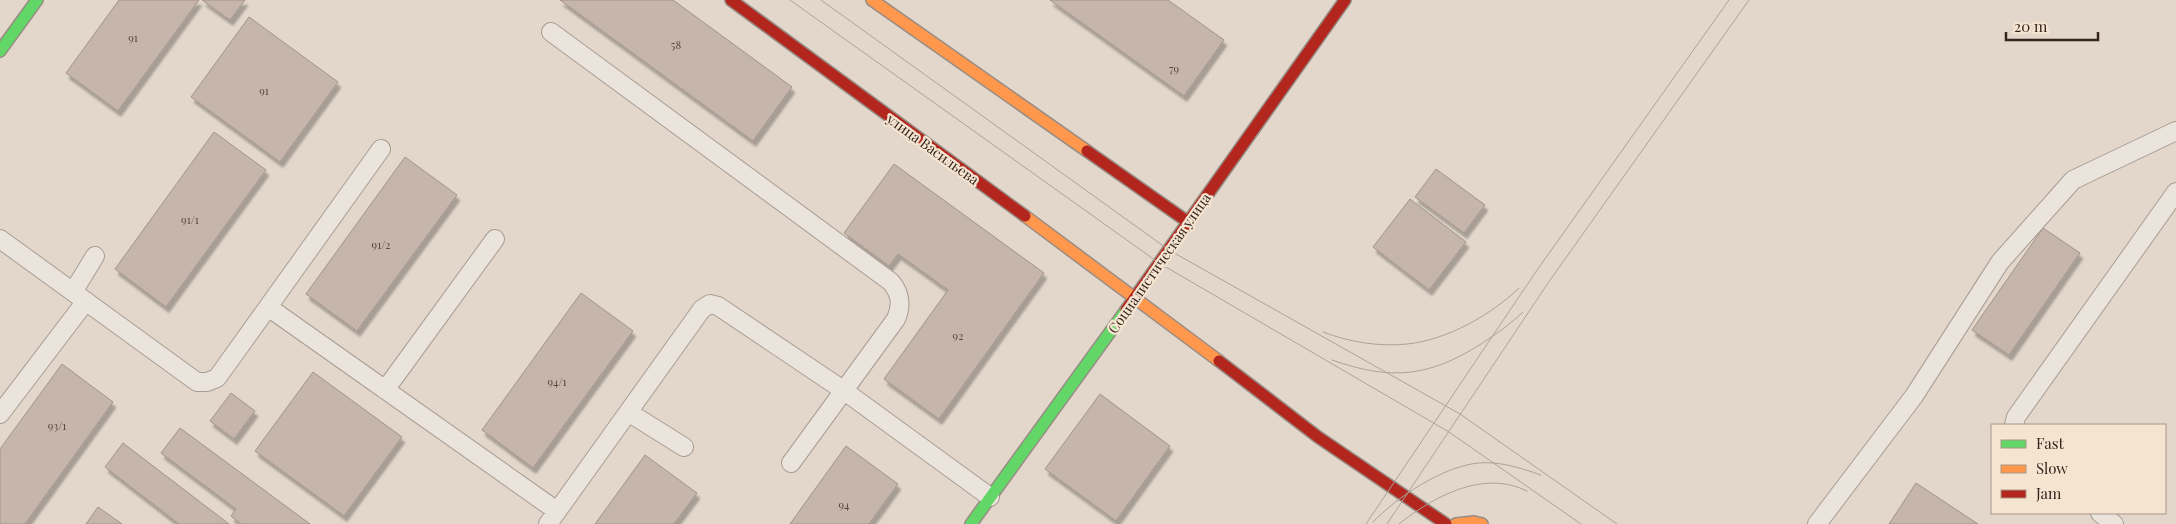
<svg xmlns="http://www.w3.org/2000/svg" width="2176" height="524" font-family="'Playfair Display',serif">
<defs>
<filter id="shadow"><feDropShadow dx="3" dy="5.5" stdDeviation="1" flood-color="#0004"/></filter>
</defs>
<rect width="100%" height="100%" fill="#e2d7ca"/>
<path fill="#c6b5ab" stroke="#a2938a" filter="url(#shadow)" d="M119,0H199L118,111L66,73Z
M202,0H245L230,20Z
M560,0H673L792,87L753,141Z
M1050,0H1168L1224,40L1184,96Z
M249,17L338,82L280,162L191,97Z
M214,132L266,170L166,307L115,269Z
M405,157L457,195L357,331L306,294Z
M894,164L1044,273L939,419L884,379L948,290L898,254L889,266L844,233Z
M1436,169L1485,205L1464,233L1415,197Z
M1410,199L1466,242L1429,290L1373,247Z
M2043,228L2080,253L2009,355L1972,330Z
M581,293L633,331L533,468L482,430Z
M62,364L113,402L25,524H0V449Z
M313,372L402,437L344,516L255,451Z
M231,393L255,411L234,439L210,421Z
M1100,394L1170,446L1116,521L1045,469Z
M180,428L310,524H241L231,516L236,509L161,453Z
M123,443L229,524H179L105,467Z
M846,446L898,484L869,524H790Z
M645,455L697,493L674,524H595Z
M1916,483L1978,524H1889Z
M98,507L122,524H86Z"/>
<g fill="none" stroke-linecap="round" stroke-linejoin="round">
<g stroke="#a79d94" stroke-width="20">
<path id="lane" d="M551,32L891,282C901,294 902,305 896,319L791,463
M0,239L197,382H207L217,378L268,307L557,511
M73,292L95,256
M268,307L381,149
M385,390L495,239
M628,412L684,447
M0,414L86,301
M2014,425L2016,417L2176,192
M2100,513L2114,524
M548,524L702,309L710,304L718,306L843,390L990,497
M1817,524L1914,396L2000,262L2073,180L2176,131"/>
</g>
<g stroke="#978c84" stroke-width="14">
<path id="fast" d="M0,51L37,0
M971,524L1126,310"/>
</g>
<g stroke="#978c84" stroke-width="14">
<path id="slow" d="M872,0L1087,151
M1025,216L1219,361
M1456,524L1474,522L1482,524"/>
</g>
<g stroke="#978c84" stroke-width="14">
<path id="jam" d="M731,0L1025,216
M1087,151L1188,222
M1126,310L1345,0
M1219,361L1318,437L1446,524"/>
</g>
<use href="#lane" stroke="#eae4dc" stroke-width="18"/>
<use href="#fast" stroke="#63d668" stroke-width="11"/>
<use href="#slow" stroke="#ff974d" stroke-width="11"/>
<use href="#jam" stroke="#b3261e" stroke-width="11"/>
<path stroke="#aaa39c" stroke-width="1" d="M790,0L1159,263L1449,432L1581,524
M821,0L1169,250L1460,414L1617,524
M1323,332C1349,342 1379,347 1407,344C1447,340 1491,315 1519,288
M1332,360C1391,381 1429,377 1481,344C1496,334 1511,324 1523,312
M1373,522C1397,497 1442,467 1478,463C1499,461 1521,468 1541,475
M1366,524L1535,273L1729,0
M1387,524L1548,283L1749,0
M1399,524C1433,497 1483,469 1527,491"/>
</g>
<g text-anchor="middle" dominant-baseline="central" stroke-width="4.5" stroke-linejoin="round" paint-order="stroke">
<g font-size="11" fill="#594840">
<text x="133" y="37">91</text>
<text x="676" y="44">58</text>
<text x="1174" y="68">79</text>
<text x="264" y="90">91</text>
<text x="190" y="219">91/1</text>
<text x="381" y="244">91/2</text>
<text x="958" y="335">92</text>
<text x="557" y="381">94/1</text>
<text x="57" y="425">93/1</text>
<text x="844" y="504">94</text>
</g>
<g font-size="14" fill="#35241d" stroke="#f4e4d0">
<text transform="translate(933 149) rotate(36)">улица Васильева</text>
<text transform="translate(1159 263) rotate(-55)">Социалистическая улица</text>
</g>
</g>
<rect x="1991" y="424" width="175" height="90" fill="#f4e4d0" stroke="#a89788"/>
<rect x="2001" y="440" width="25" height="8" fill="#63d668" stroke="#a89788"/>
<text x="2036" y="449" font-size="15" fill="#35241d">Fast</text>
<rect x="2001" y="465" width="25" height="8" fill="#ff974d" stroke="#a89788"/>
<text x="2036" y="474" font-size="15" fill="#35241d">Slow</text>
<rect x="2001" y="490" width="25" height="8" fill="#b3261e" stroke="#a89788"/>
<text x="2036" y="499" font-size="15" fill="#35241d">Jam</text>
<path d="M2006 32v8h92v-8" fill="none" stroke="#35241d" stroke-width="2.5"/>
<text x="2014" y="32" font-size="15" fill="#35241d" stroke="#f4e4d0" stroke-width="4" paint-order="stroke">20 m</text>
</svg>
